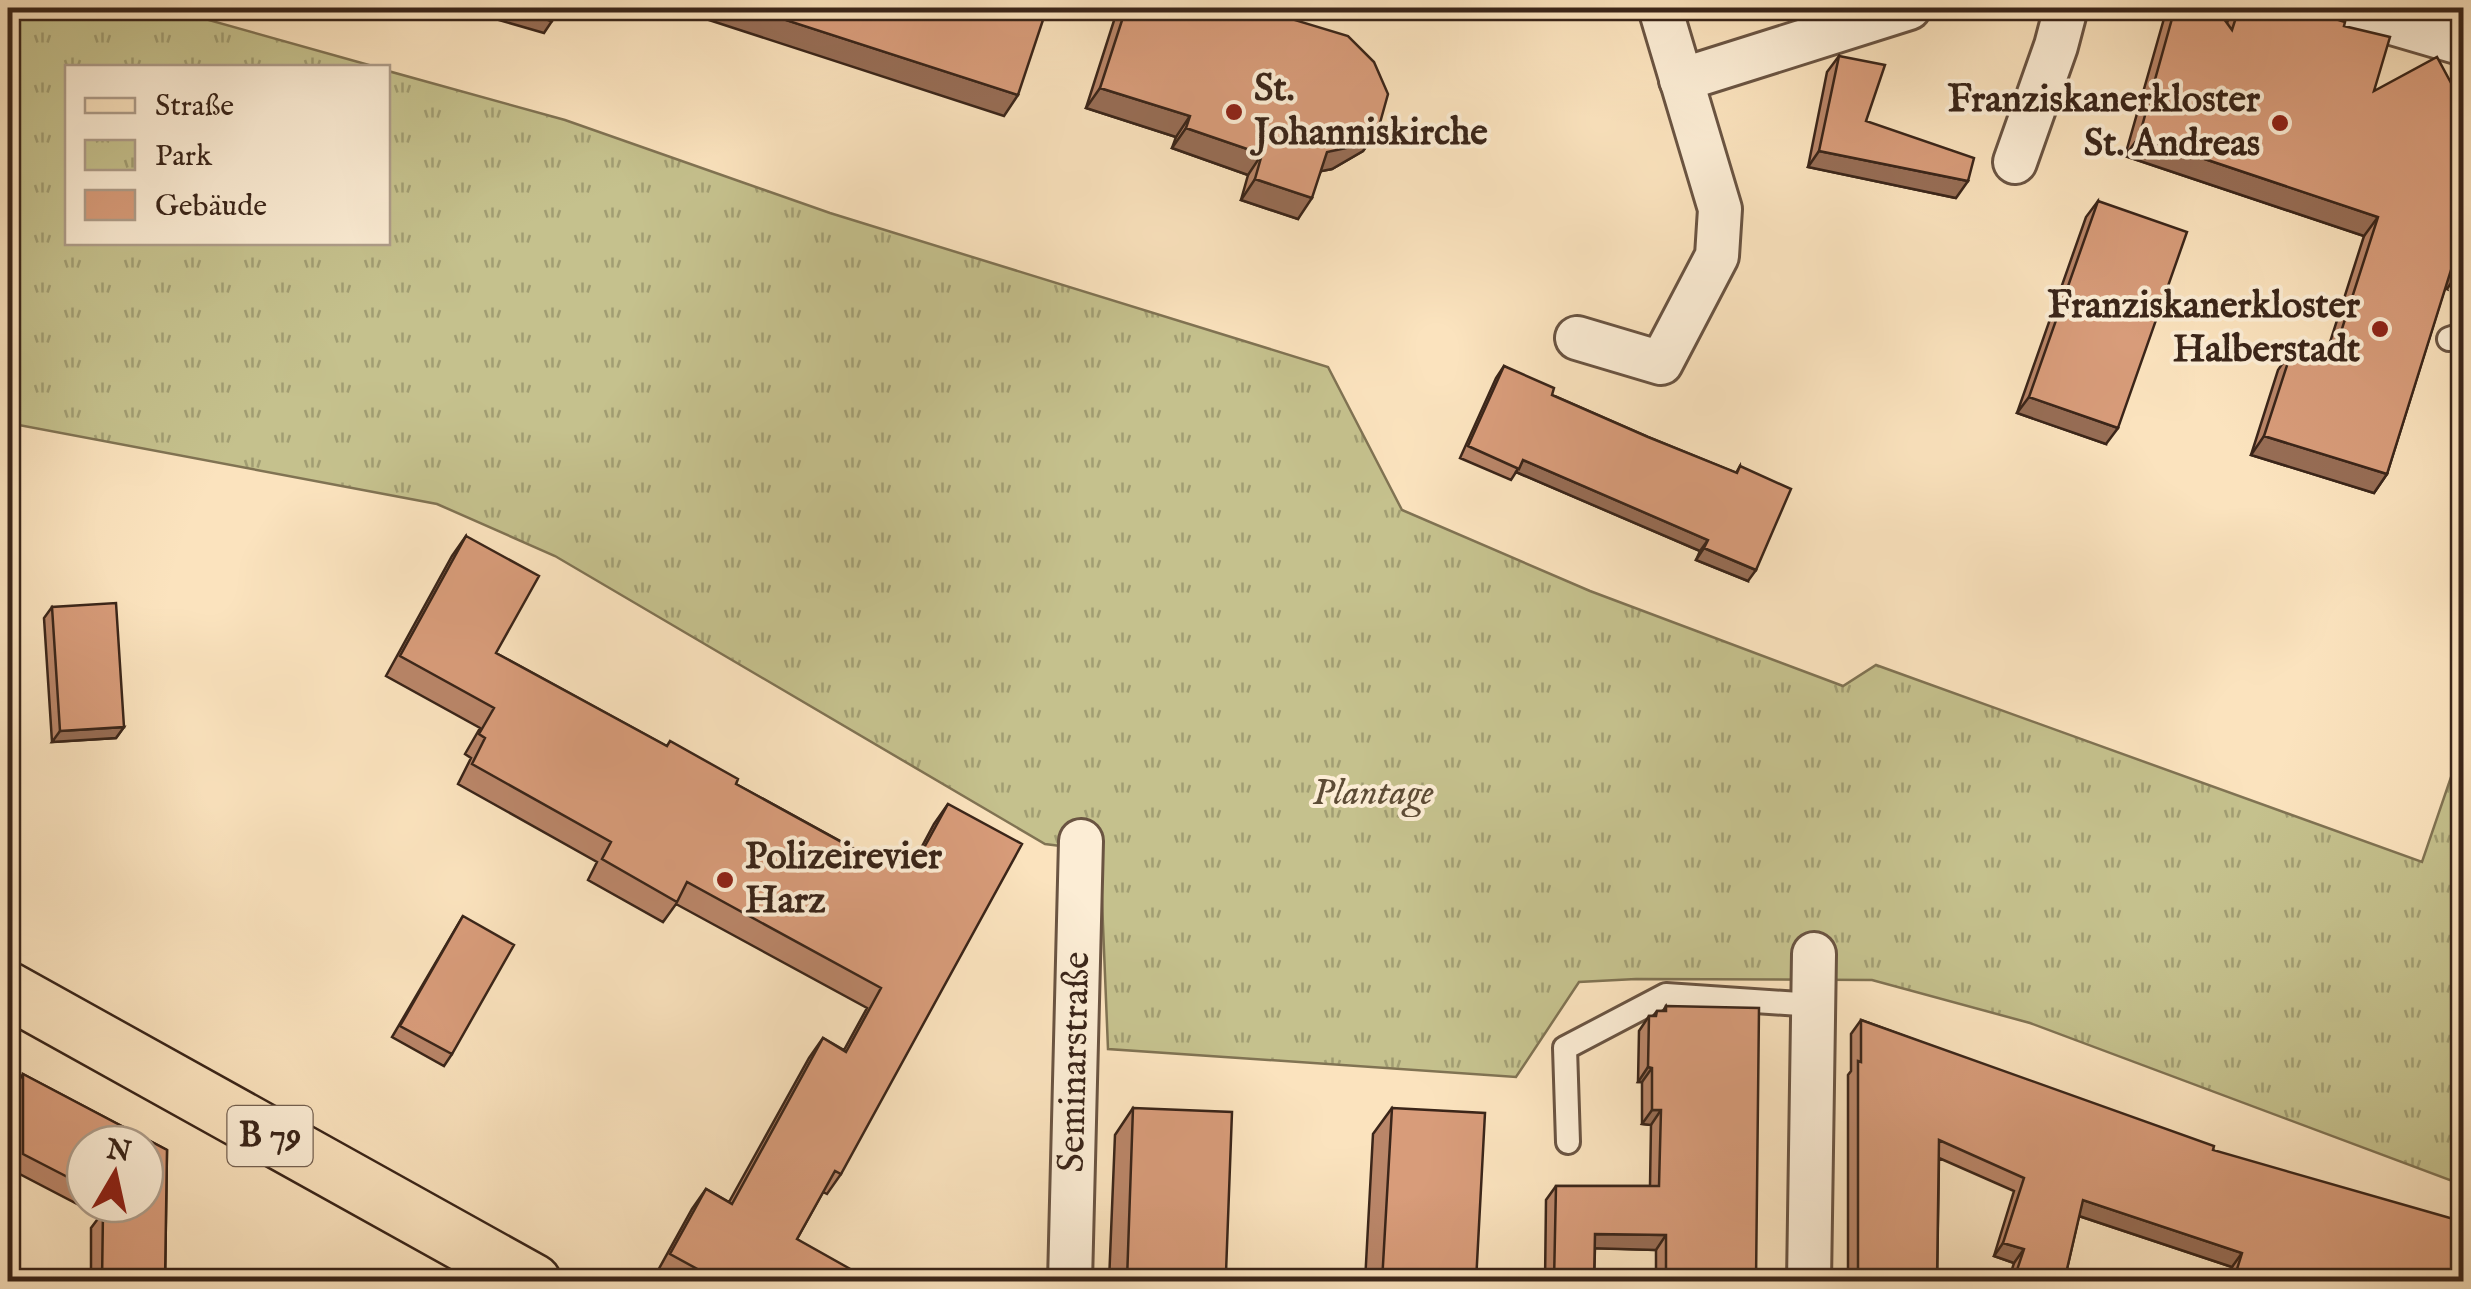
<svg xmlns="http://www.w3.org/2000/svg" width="2471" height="1289" font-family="'IM FELL English',serif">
<defs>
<pattern id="park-tufts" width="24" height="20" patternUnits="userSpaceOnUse" patternTransform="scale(2.5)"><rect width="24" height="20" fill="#c5c18d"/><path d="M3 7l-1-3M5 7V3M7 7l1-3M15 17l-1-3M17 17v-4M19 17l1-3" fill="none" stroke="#a19d72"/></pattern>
</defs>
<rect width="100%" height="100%" fill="#fbe3be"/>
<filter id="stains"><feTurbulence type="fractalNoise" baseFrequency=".002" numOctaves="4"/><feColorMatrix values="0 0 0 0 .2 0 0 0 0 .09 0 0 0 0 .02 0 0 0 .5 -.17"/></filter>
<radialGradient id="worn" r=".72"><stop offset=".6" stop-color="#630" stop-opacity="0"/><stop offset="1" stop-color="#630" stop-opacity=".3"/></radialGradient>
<path fill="url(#park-tufts)" stroke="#807353" stroke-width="2.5" d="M8,8H166L376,67L68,68V242H388V71L565,120L830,213L1328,367L1402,510L1590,591L1843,686L1876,665L2422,862L2463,742V1185L2030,1023L1872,980L1636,979L1579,982L1516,1077L1108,1049L1100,851L1045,844L555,556L437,504L8,423Z"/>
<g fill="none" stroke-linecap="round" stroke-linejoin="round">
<g stroke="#6a5442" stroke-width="28">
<path id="lane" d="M2449,339L2464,334
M1568,1142L1565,1048L1666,995L1814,1005"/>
</g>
<g stroke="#6a5442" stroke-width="48">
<g id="street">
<path d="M2341,8L2464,44"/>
<path d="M1681,80L1909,8"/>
<path d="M2015,162L2056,46L2066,8"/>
<path d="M1577,338L1661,363L1717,256L1720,209L1660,8"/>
<path id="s1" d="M1070,1282L1081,841"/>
<path d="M1809,1282L1814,954"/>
</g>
</g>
<g stroke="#3a2519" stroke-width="60">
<path id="primary" d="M8,990L533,1282"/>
</g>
<use href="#lane" stroke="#fcedd5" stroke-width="22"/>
<use href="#street" stroke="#fcedd5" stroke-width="42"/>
<use href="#primary" stroke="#fbe3be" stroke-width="55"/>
</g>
<path fill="#ba8669" stroke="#3a2519" stroke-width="2.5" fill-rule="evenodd" d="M1118,8H1255L1378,130L1363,151L1332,169L1321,171L1298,219L1241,200L1248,175L1172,148L1176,137L1086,108Z
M2167,8H2216L2227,23L2232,8H2300L2344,26L2374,91L2447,289L2445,288L2387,474L2374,493L2251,455L2278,370L2292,350L2324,361L2364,236L2125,156Z
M1839,56L1866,121L1956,198L1808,167L1827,72Z
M2098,201L2106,444L2017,413L2086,217Z
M1504,366L1552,395L1648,437L1736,473L1740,466L1748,581L1696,560L1700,551L1516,472L1511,480L1460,458L1496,378Z
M466,536L496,653L875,860L883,849L912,865L934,824L948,804L841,1174L827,1194L823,1192L797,1239L846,1282H670L656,1274L692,1209L706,1189L729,1202L809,1058L823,1038L844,1050L867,1008L676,904L663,922L588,880L597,862L458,784L471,758L465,754L480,728L386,676L452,556Z
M52,607L124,727L116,738L52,742L44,618Z
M463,916L452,1054L444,1066L392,1037Z
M1666,1006L1756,1282H1656V1250L1595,1248L1594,1282H1545L1546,1200L1556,1186H1650L1651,1125L1642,1124V1082H1638L1639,1031L1649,1016H1653L1657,1011H1663Z
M1861,1020L2213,1150L2464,1282H2228L2232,1267L2079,1216L2064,1282H2008L2014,1263L1994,1256L2014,1191L1939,1158L1937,1282H1848V1075L1851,1071V1034Z
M23,1074L167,1150L165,1282H91V1228L100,1216L12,1170V1091ZM85,1144L145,1204H85Z
M1133,1108L1226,1273L1255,1282H1109L1115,1135Z
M1392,1108L1476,1282H1365L1373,1134Z"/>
<path fill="#976d55" stroke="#3a2519" stroke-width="2.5" d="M457,8H504L552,21L544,33Z
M672,8H749L1018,95L1004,116Z
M1100,88L1190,116L1176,137L1086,108Z
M1186,128L1262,154L1248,175L1172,148Z
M1378,130L1363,151L1332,169L1312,173L1327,152Z
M2139,137L2378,217L2364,236L2125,156Z
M1819,151L1968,181L1956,198L1808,167Z
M1255,179L1312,198L1298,219L1241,200Z
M2452,267L2460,270L2447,289L2438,287Z
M2029,397L2118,428L2106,444L2017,413Z
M2264,436L2387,474L2374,493L2251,455Z
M1523,460L1708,540L1700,551L1516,472Z
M8,503H15L8,514Z
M1704,548L1756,570L1748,581L1696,560Z
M124,727L116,738L52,742L60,731Z
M1648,1067L1652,1068L1642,1082H1638Z
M1652,1110H1661L1651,1125L1642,1124Z
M2083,1200L2242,1253L2232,1267L2073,1214Z
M1595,1234L1666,1235L1656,1250L1585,1248Z
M2003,1243L2024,1249L2014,1263L1994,1256Z"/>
<path fill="#d89c7a" stroke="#3a2519" stroke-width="2.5" d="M504,8H556L552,21Z
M749,8H1047L1018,95Z
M1126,8H1255L1348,36L1374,62L1388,94L1378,130L1346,148L1327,152L1312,198L1255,179L1262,154L1186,128L1190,116L1100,88Z
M2175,8H2216L2232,30L2239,8H2300L2345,22L2344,26L2390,37L2374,91L2437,57L2464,107V258L2460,270L2452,267L2387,474L2264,436L2292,350L2331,363L2378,217L2139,137Z
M1839,56L1885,65L1866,121L1974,158L1968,181L1819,151Z
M2098,201L2187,232L2118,428L2029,397Z
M1504,366L1554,388L1552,395L1648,437L1737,473L1740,466L1791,489L1756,570L1704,548L1708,540L1523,460L1519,469L1468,446Z
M8,469L15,503H8Z
M466,536L539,576L496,653L667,746L670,741L738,779L736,784L876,861L883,849L914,866L948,804L1022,844L841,1174L835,1171L797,1239L852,1270L846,1282H721L670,1254L706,1189L732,1204L823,1038L846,1052L881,988L687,882L677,902L602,859L611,842L472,764L485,738L479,734L494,708L400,656Z
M116,603L124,727L60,731L52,607Z
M463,916L514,945L452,1054L400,1026Z
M1666,1006L1759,1008L1756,1282H1666V1235L1595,1234L1594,1282H1554L1556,1186H1659L1661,1110H1652V1068L1648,1067L1649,1016H1656L1657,1011H1666Z
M1861,1020L2214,1146L2213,1150L2464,1222V1282H2233L2242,1253L2083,1200L2064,1282H2013L2024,1249L2003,1243L2024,1178L1939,1140L1937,1282H1858V1061L1861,1062Z
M23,1074L167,1150L165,1282H102L103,1212L133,1211L119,1204H145V1144H85V1186L23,1154Z
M1133,1108L1232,1112L1226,1273L1256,1274L1255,1282H1146L1127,1280Z
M1392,1108L1485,1113L1476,1282H1382Z"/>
<g fill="#8f2418" stroke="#fcedd5" stroke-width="4">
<circle cx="1234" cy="112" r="10"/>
<circle cx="2280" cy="123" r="10"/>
<circle cx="2380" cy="329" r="10"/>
<circle cx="725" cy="880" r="10"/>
</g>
<g text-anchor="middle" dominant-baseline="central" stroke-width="8" stroke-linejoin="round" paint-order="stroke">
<rect fill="#fcedd5" stroke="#746151" stroke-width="2.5" x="227.5" y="1106" width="85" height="60" rx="8"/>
<g font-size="35" font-weight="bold" fill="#3a2519">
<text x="270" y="1136">B 79</text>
</g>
<g font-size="38" font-weight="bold" fill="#3a2519" stroke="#fcedd5" text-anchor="start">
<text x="1254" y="90">St.<tspan x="1254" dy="44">Johanniskirche</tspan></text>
<text x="2260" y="101" text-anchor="end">Franziskanerkloster<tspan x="2260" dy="44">St. Andreas</tspan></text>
<text x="2360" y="307" text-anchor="end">Franziskanerkloster<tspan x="2360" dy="44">Halberstadt</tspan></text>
<text x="745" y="858">Polizeirevier<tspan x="745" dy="44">Harz</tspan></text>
</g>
<g font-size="38" font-style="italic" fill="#5d4c36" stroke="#fcedd5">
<text x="1373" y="794">Plantage</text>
</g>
<g font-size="38" fill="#3a2519" stroke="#fcedd5">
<text stroke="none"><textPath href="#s1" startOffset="220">Seminarstraße</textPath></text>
</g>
</g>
<rect width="2471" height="1289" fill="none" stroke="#fbe3be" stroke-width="40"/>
<rect x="10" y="10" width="2451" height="1269" fill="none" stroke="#3a2519" stroke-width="5"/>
<rect x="20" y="20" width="2431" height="1249" fill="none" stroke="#3a2519" stroke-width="2.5"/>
<rect x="65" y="65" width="325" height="180" fill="#fcedd5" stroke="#ae9d8a" stroke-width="2.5"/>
<rect x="85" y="98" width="50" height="15" fill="#fbe3be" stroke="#ae9d8a" stroke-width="2.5"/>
<text x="155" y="115" font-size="30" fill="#3a2519">Straße</text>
<rect x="85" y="140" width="50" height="30" fill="url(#park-tufts)" stroke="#ae9d8a" stroke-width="2.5"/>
<text x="155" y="165" font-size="30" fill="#3a2519">Park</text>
<rect x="85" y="190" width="50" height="30" fill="#d89c7a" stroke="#ae9d8a" stroke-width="2.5"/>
<text x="155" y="215" font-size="30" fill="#3a2519">Gebäude</text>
<g transform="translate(115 1174) rotate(9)"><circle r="48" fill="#fcedd5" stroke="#ae9d8a" stroke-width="2.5"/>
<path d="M0-8L18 38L0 25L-18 38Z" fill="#8f2418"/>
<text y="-15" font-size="28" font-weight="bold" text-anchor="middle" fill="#3a2519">N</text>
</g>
<rect width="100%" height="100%" filter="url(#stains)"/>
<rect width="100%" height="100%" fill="url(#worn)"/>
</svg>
